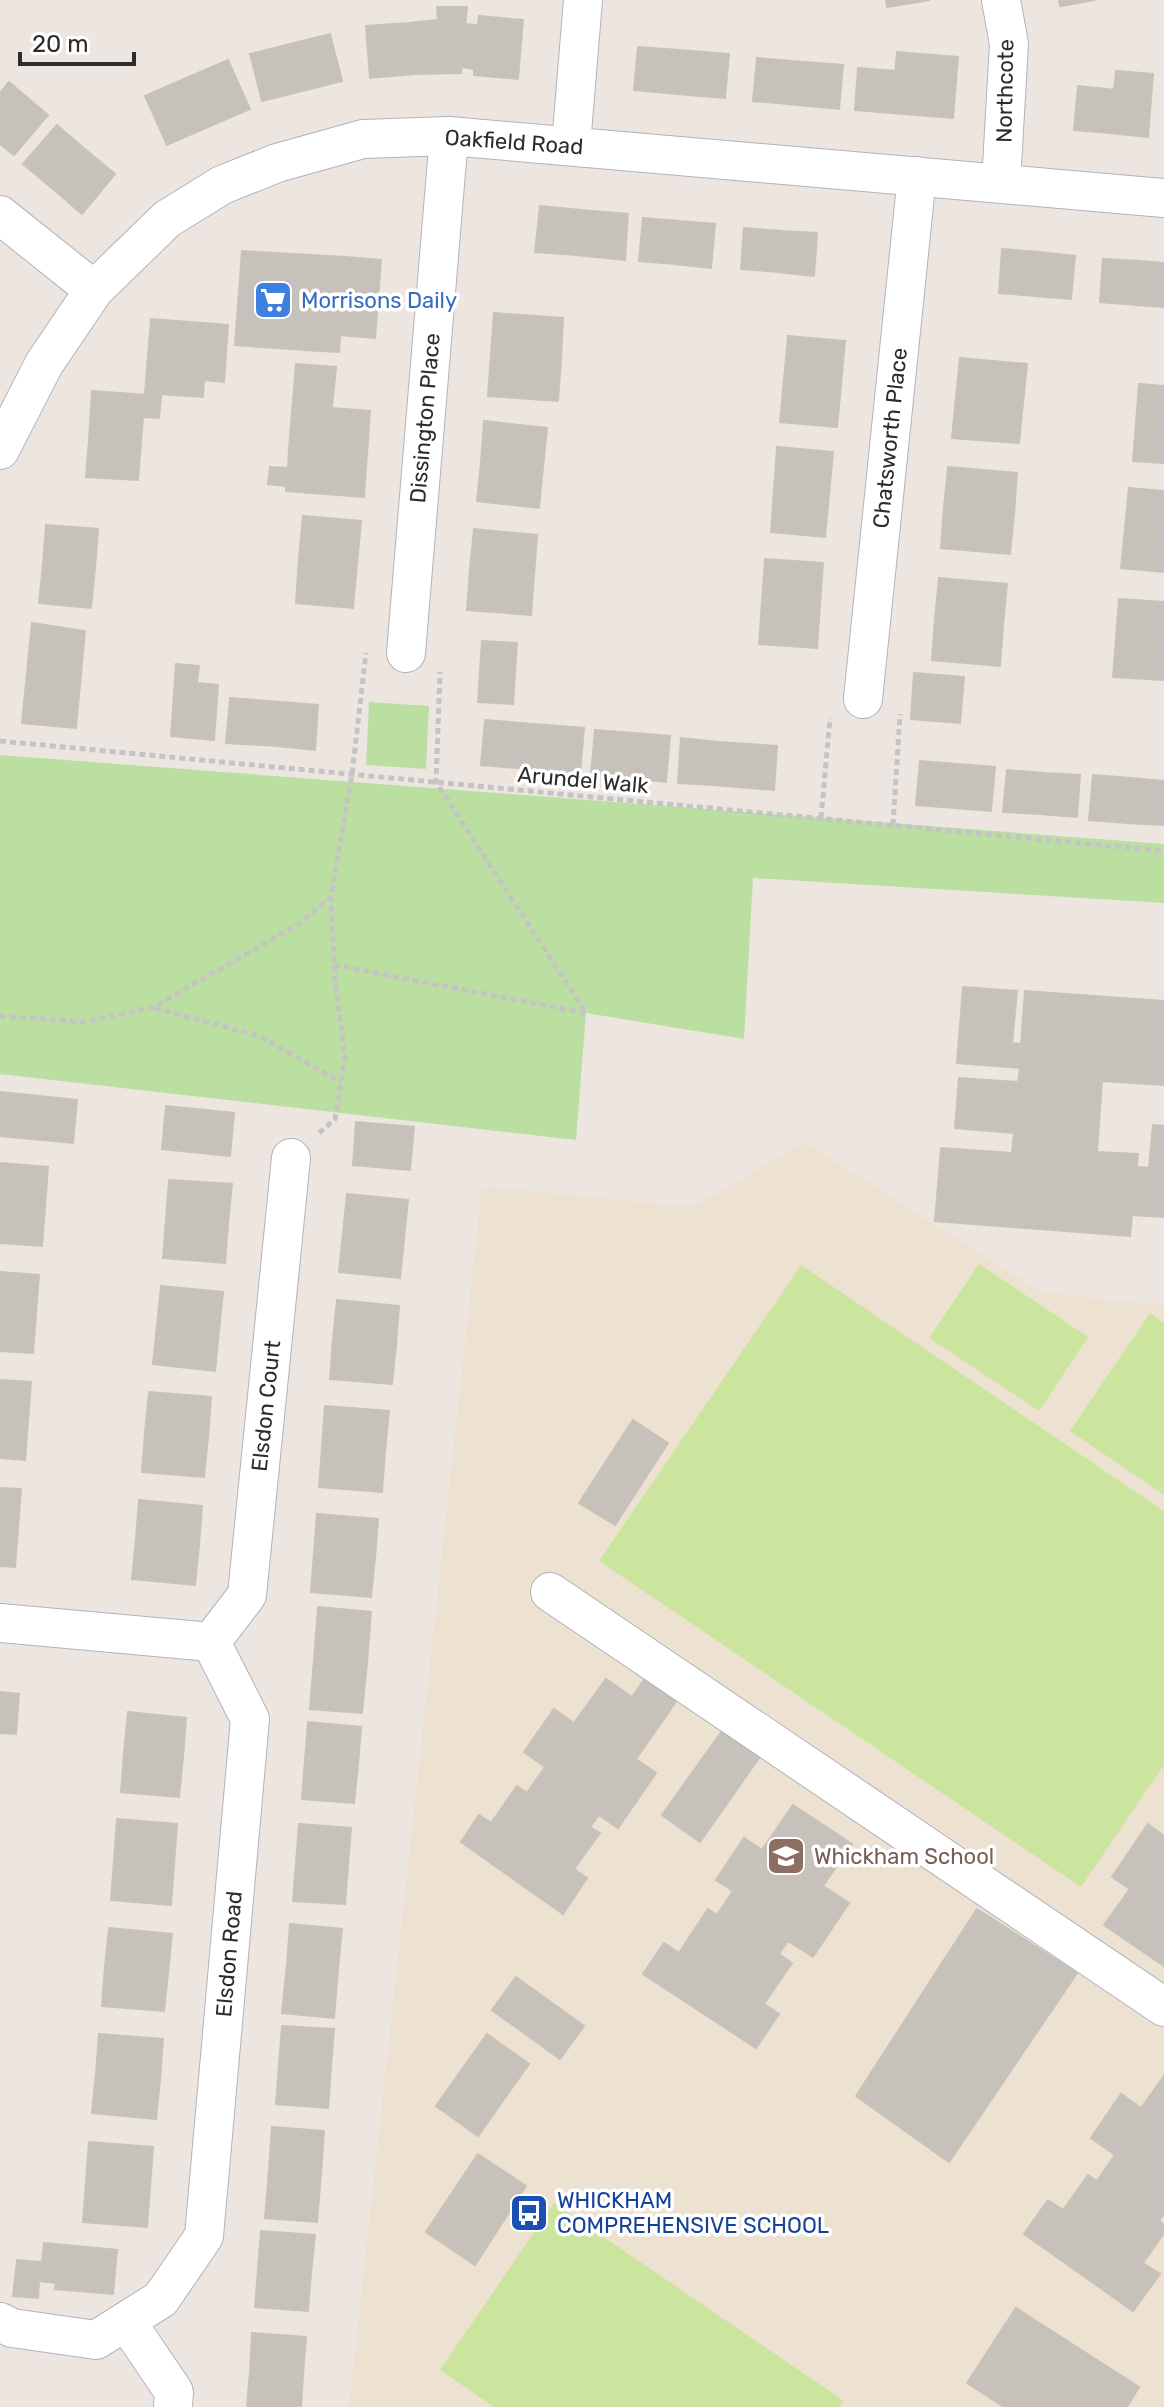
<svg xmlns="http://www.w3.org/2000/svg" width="1164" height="2407" font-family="Rubik,sans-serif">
<rect width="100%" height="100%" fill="#ede6e0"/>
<path fill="#ede2d1" d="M805,1142L1041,1292L1164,1306V2407H349L482,1186L693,1207Z"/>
<path fill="#badfa1" d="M369,702L429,706L426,769L366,765Z
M0,755L1164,844V903L753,878L744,1039L586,1013L576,1140L0,1074Z"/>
<path fill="#cbe59e" d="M979,1264L1088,1337L1039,1411L929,1338Z
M801,1265L1164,1511V1765L1081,1887L599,1561Z
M1150,1313L1164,1323V1495L1070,1431Z
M554,2203L844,2401L840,2407H494L440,2370Z"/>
<path fill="#c6c1bb" stroke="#c8c2b9" stroke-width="2" d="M886,0H930L887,7Z
M1059,0H1095L1060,6Z
M437,7H467L461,73L413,74L409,23L438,20Z
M479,16L523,20L518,79L474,75V69L461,67L465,24L478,25Z
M409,23L413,74L370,78L366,26Z
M330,34L342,81L302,91L290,44Z
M290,44L302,91L262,101L250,54Z
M638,47L692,51L688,95L634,90Z
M692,51L729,54L725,98L688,95Z
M897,52L958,57L953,118L892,113Z
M757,58L791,61L788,104L753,101Z
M228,60L250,109L208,127L186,78Z
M791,61L843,65L839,109L788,104Z
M858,68L895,71L892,113L855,110Z
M1116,71L1153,74L1148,137L1110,133Z
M186,78L208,127L167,145L145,96Z
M9,82L48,115L14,155L0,144V93Z
M1078,86L1115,90L1110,133L1074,130Z
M57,125L86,150L53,189L23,164Z
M86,150L115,174L82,214L53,189Z
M540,206L580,210L576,255L535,252Z
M580,210L628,214L625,260L576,255Z
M643,218L679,221L675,264L639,261Z
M679,221L715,224L711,268L675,264Z
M744,228L781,231L778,272L741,269Z
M781,231L817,233L814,276L778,272Z
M1002,249L1039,252L1035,296L999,293Z
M242,251L310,255L304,350L235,345Z
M1039,252L1075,256L1071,299L1035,296Z
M310,255L346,257L339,352L304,350Z
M346,257L381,260L375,338L340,335Z
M1103,259L1140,261L1136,305L1100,302Z
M1140,261L1164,263V307L1136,305Z
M494,313L563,318L561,359L491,354Z
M151,319L228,325L224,382L204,380L203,397L145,393Z
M788,336L845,341L841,385L784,379Z
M491,354L561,359L558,401L488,396Z
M960,358L1027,364L1023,403L956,397Z
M296,364L336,367L332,408L370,411L367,454L289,449Z
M784,379L841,385L837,427L780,422Z
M1139,384L1164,386V425L1136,423Z
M92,391L161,396L159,418L143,417L141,443L89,440Z
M956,397L1023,403L1019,443L952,438Z
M484,421L547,428L543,467L481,462Z
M1136,423L1164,425V463L1133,461Z
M89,440L141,443L138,480L86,477Z
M777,447L833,452L829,495L774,490Z
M289,449L367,454L364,497L286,491V486L268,484L270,467L288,468Z
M481,462L543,467L539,508L477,501Z
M948,467L1017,473L1014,514L944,508Z
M1129,488L1164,491V532L1125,528Z
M774,490L829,495L825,537L771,532Z
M944,508L1014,514L1010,554L941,548Z
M303,516L361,521L357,564L299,559Z
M46,525L98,529L95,568L43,564Z
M1125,528L1164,532V572L1121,568Z
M474,529L537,535L534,575L470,569Z
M299,559L357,564L353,608L296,603Z
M765,559L823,563L820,605L762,601Z
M43,564L95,568L91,608L39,603Z
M470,569L534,575L531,615L467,610Z
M939,578L1007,584L1003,625L935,619Z
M1119,599L1164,602V641L1116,638Z
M762,601L820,605L817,648L759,644Z
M935,619L1003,625L1000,666L932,660Z
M32,623L85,631L76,728L22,723Z
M1116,638L1164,641V680L1113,677Z
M482,641L517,643L513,704L478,702Z
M176,664L199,666L197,683L218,685L214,740L171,736Z
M914,673L964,677L960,723L911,719Z
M230,698L281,702L278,746L226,743Z
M281,702L318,705L315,750L278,746Z
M485,720L546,725L542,770L481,765Z
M546,725L584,728L580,773L542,770Z
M595,730L633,733L629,778L591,775Z
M633,733L670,736L666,782L629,778Z
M681,738L718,742L714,785L678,783Z
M718,742L777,746L774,790L714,785Z
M920,761L957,764L954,808L916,805Z
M957,764L995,767L991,811L954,808Z
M1007,770L1044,773L1040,814L1003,812Z
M1044,773L1080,775L1077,817L1040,814Z
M1093,775L1131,778L1127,823L1089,820Z
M1131,778L1164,781V825L1127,823Z
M963,987L1017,991L1012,1043L1021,1044L1025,991L1164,1001L1163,1085L1102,1081L1097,1152L1138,1154L1137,1167L1149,1168L1153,1125L1164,1126V1217L1132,1215L1130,1236L935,1221L941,1148L1012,1153L1014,1133L955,1128L959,1078L1018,1082L1020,1068L957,1063Z
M0,1092L77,1100L73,1143L0,1136Z
M166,1106L234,1113L230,1156L162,1149Z
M356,1122L414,1127L410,1170L353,1165Z
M0,1163L48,1167L45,1207L0,1203Z
M169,1180L232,1184L228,1224L166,1219Z
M347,1194L408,1200L404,1239L343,1233Z
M0,1203L45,1207L42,1246L0,1243Z
M166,1219L228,1224L225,1263L163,1258Z
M343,1233L404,1239L400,1278L339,1272Z
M0,1272L39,1275L36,1314L0,1312Z
M161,1286L223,1292L219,1331L157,1325Z
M337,1300L399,1306L396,1345L333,1339Z
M0,1312L36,1314L33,1353L0,1351Z
M157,1325L219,1331L215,1371L153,1364Z
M333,1339L396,1345L392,1384L330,1379Z
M0,1380L31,1382L28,1421L0,1419Z
M149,1392L211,1397L208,1437L145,1432Z
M325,1406L389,1411L385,1452L322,1447Z
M0,1419L28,1421L25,1460L0,1458Z
M633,1420L668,1443L615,1525L579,1503Z
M145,1432L208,1437L204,1477L142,1472Z
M322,1447L385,1452L382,1492L319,1487Z
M0,1488L21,1489L18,1528L0,1527Z
M139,1500L202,1506L199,1545L136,1539Z
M317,1514L378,1519L375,1558L314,1553Z
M0,1527L18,1528L15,1567L0,1566Z
M136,1539L199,1545L195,1585L132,1579Z
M314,1553L375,1558L371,1597L311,1592Z
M318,1607L371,1612L367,1663L314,1659Z
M314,1659L367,1663L362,1713L310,1709Z
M648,1674L680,1696L636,1759L656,1773L618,1828L599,1815L590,1827L600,1833L574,1869L587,1878L563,1914L461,1842L479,1815L491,1823L517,1786L527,1793L545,1767L524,1752L554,1709L574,1723L606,1679L632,1697Z
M0,1692L19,1694L16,1734L0,1733Z
M128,1712L186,1718L183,1757L124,1753Z
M308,1722L361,1727L358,1765L305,1760Z
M722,1731L759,1758L700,1842L662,1815Z
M124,1753L183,1757L179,1797L121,1792Z
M305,1760L358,1765L354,1803L302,1799Z
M793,1805L852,1844L823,1886L849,1903L813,1957L788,1941L779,1954L792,1963L764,2004L779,2014L756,2048L643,1974L664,1943L679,1953L708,1909L717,1915L733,1891L716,1880L744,1838L762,1850Z
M117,1819L177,1824L174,1865L114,1860Z
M299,1824L351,1828L348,1866L296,1862Z
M1148,1824L1164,1836V1966L1104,1925L1130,1889L1112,1877Z
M114,1860L174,1865L171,1905L111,1900Z
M296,1862L348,1866L345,1904L293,1901Z
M977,1909L1077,1973L949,2162L856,2096Z
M290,1924L342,1929L338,1969L287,1964Z
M109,1928L172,1934L168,1973L105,1967Z
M287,1964L338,1969L334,2018L282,2013Z
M105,1967L168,1973L164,2011L102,2006Z
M516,1977L584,2026L560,2059L492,2010Z
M282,2026L334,2029L331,2068L279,2065Z
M99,2034L163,2039L160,2080L96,2073Z
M487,2034L529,2064L478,2136L436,2106Z
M279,2065L331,2068L328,2108L276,2104Z
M96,2073L160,2080L156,2119L92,2113Z
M1164,2076V2213L1159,2221L1164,2225V2233L1143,2263L1160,2274L1133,2311L1024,2234L1048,2200L1063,2210L1088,2175L1097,2181L1115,2155L1091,2138L1121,2094L1141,2108Z
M272,2127L324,2131L321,2174L269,2169Z
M89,2142L153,2147L150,2187L86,2182Z
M478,2154L526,2186L475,2265L426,2232Z
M269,2169L321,2174L317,2222L265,2218Z
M86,2182L150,2187L147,2227L83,2222Z
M261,2231L315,2235L311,2273L258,2269Z
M44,2243L117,2250L113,2294L55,2289L56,2283L39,2281L38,2298L13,2296L17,2260L42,2262Z
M258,2269L311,2273L308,2311L255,2307Z
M1016,2308L1139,2387L1127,2407H1004L967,2383Z
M252,2333L306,2337L303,2375L250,2371Z
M250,2371L303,2375L301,2407H247Z"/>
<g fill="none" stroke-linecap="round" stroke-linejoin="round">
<g stroke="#b0b3bb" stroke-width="40">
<path id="minor" d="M571,145L583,0
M1001,183L1009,44L1001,0
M0,215L94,290
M0,450L44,364L94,290L167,219L222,185L277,163L363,139L449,136L1164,198
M406,653L449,136
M863,699L917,176
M550,1592L1164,2007
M0,1623L211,1642L250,1719L204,2236L161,2299L96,2340L12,2328L0,2322
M211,1642L247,1595L291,1158
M126,2321L174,2392L173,2407"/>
</g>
<path stroke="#c4c4c4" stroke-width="5" stroke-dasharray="6 4" stroke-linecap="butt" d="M0,741L1164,851
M821,818L830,718
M893,825L900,714
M334,965L586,1013L436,782L440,672
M155,1008L259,1036L341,1082
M0,1016L84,1022L154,1007L300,923L331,897L352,774L366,653
M319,1133L335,1119L345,1057L335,980L331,897"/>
<use href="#minor" stroke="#fff" stroke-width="38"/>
</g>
<defs>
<g id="supermarket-square" transform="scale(2)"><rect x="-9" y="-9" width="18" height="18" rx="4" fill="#3f7fe0" stroke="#fff"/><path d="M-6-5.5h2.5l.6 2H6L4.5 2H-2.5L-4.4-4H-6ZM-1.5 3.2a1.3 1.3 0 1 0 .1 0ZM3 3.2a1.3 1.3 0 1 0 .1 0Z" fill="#fff"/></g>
<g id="school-square" transform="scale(2)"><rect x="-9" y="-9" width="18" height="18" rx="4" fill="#8d6e63" stroke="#fff"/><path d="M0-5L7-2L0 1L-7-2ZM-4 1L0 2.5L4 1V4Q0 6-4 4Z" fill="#fff"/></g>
<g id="bus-square" transform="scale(2)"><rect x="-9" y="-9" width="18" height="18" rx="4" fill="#1a4fb4" stroke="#fff"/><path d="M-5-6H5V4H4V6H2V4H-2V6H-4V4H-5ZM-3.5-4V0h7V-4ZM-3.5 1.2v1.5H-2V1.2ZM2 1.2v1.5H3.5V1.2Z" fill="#fff"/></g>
</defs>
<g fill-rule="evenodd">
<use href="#supermarket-square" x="273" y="300"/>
<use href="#school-square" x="786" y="1856"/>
<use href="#bus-square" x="529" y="2213"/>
</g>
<g text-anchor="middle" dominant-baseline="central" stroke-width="7" stroke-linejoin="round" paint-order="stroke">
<g font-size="22" fill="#2c2c2c" stroke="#fff">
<text transform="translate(1005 91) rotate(-89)">Northcote</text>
<text transform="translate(514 142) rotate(4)">Oakfield Road</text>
<text transform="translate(425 418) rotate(-85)">Dissington Place</text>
<text transform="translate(890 438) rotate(-84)">Chatsworth Place</text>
<text transform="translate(583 780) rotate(5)">Arundel Walk</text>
<text transform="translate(266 1406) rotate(-84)">Elsdon Court</text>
<text transform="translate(229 1954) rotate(-85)">Elsdon Road</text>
</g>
<g font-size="22" fill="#366cbe" stroke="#fff" text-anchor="start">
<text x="301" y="300">Morrisons Daily</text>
</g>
<g font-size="22" fill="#785e54" stroke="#fff" text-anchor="start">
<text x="814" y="1856">Whickham School</text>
</g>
<g font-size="22" fill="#164399" stroke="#fff" text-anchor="start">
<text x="557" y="2200">WHICKHAM<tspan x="557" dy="25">COMPREHENSIVE SCHOOL</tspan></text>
</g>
</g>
<path d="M20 52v12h114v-12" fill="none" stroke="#2c2c2c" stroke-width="4"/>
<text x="32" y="52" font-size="24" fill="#2c2c2c" stroke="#ffffff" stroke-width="6" paint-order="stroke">20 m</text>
</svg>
